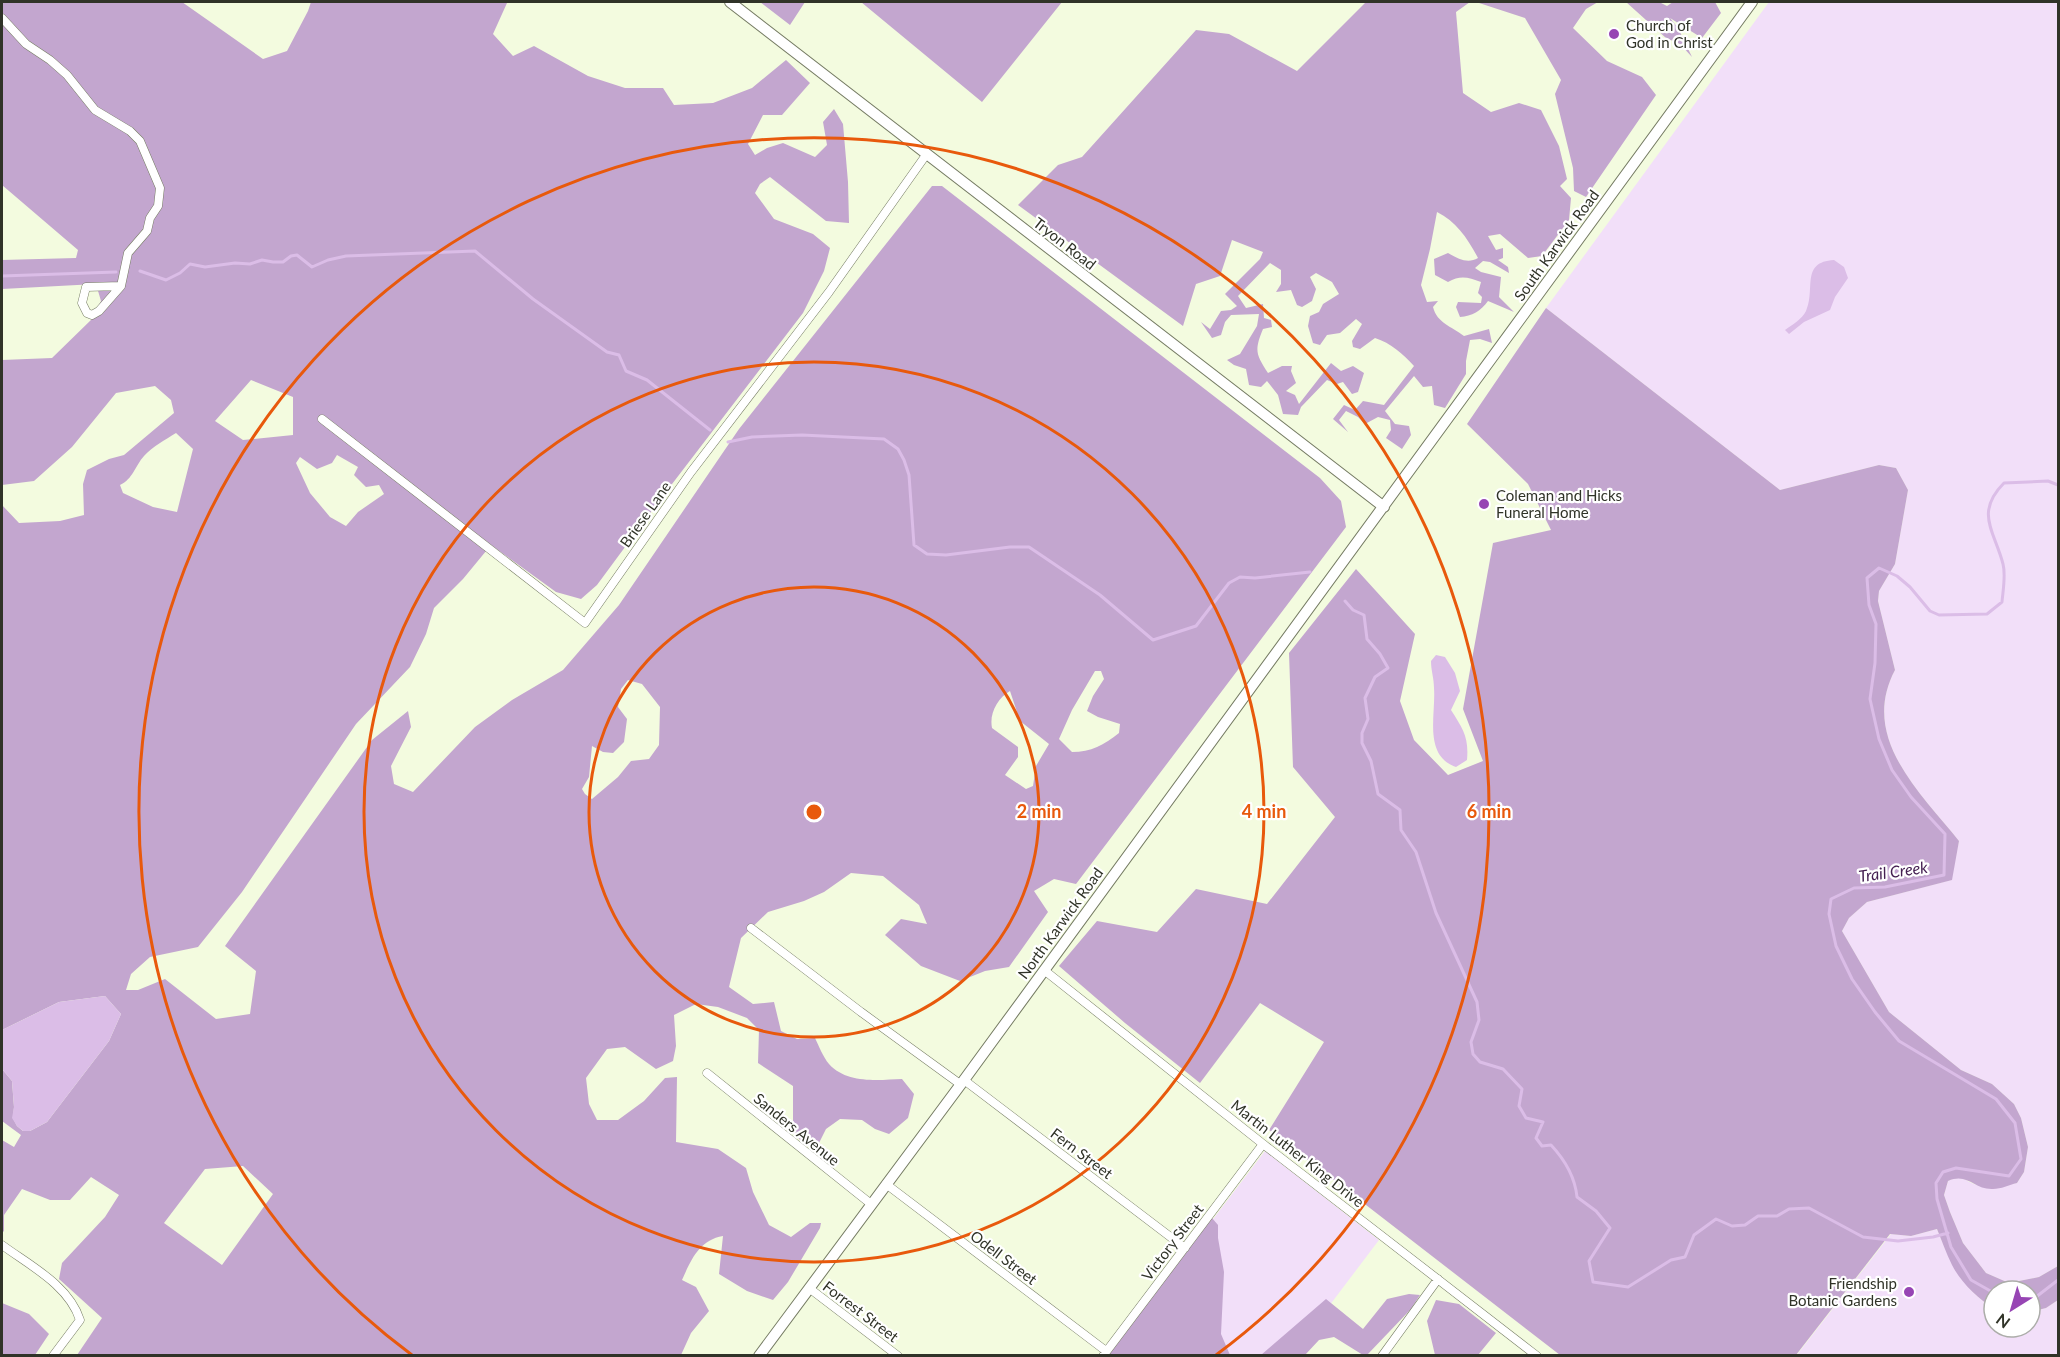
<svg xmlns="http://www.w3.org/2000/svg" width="2060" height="1357" font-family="Lato,sans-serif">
<rect width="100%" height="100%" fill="#f3fbdf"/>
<path fill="#f2dff9" d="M1769,2H2058V1266L2039,1277L2009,1283L1986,1273L1963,1243L1950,1212L1944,1195L1948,1181C1965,1173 1966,1184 1981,1186C1992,1187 2006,1184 2017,1183L2024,1172L2028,1147L2021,1118L2014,1104L1992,1084L1961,1070L1889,1012L1842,931L1849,918L1867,902L1951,880L1959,841C1921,793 1859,738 1895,670L1878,601L1879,591L1895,564L1908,490L1896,468L1879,465L1780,490L1546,308Z
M1265,1151L1379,1240L1292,1355H1201L1143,1311Z
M1937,1229C1951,1263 1962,1288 1994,1309V1327H2030V1312L2046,1308L2058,1300V1355L1796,1356L1891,1234L1911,1236Z"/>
<path fill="#c3a6cf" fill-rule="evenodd" d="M2,2H182L263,59L287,51L308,11L311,2H510L507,3L493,34L513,56L534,46L588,76L625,88H663L674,105L713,103L752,88L786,60L810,83L782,115H763L748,144L755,155L767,148L783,143L815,157L827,145L823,122L834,109L843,124L848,182L849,223L826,221L770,177L760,184L755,193L774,219L813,234L830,248L824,271L803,313L659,501L597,585L581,599L556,592L491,545L463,579L434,608L426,634L410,667L356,724L242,892L198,947L150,957L131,974L126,990H138L165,979L216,1019L250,1014L256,971L225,946L372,740L408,711L411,727L391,766L394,784L413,792L475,727L512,700L563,670L619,605L739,429L932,186H942L1320,478L1341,501L1346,527L1076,884L1054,879L1034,891L1048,912L1009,967L985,971L960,981L921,966L885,935L901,919L927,924L919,905L883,876L851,873L824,892L804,901L768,912L741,938L729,987L753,1004L774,1002L781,1031L797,1039L815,1038C819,1046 823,1057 829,1064C847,1084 878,1080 902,1079L914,1094L908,1118L889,1134L875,1129L862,1120L840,1119L826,1129L817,1147L804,1145L793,1131V1086L758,1063L759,1030L747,1018L718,1007L696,1004L674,1015L676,1046L673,1061L656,1069L625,1047L607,1049L586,1078L589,1104L597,1120H618L644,1101L665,1078L677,1077L676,1142L718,1149L746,1168L753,1192L769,1225L791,1237L810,1223H821L820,1228L788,1282L773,1300L747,1291L719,1274L723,1236C699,1240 691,1260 682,1280L696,1287L709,1311L691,1333L681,1355H77L102,1318L59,1279L62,1263L105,1217L119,1195L91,1177L70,1200H50L22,1189L4,1215V1231L2,1233V1140L14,1147L21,1135L2,1121V1069L12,1081L14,1107L13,1118L17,1126L23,1131H30L47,1122L109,1041L121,1014L105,996L59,1002L2,1030V505L19,523L60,521L84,515L83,484L87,470L109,459L124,455L174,413L171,400L155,386L116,393L72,447L34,481L2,485V360L52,358L92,319L101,301L96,284L2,289V260L76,258L78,250L2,185ZM251,380L293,397V435L243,440L215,421ZM176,433L193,449L177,512L153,507L123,493L120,485C133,479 135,466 144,456C153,446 165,440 176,433ZM337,455L358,467L354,475L366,487L379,485L384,494L358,512L346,526L330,517L310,493L296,463L300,457L317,469L332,463ZM1095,671H1101L1104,679L1093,696L1087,711L1098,717L1120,724L1119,733C1104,745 1091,752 1072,752L1059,739L1072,710ZM628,680L642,684L660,707L659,745L649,759L631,761L618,777L592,799L585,794L582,789L589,777L592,746L603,752L613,753L624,742L627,719L618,707L621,689ZM1010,691L1020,721L1049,744L1036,766L1033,786L1026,789L1005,775L1018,757V747L992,728C989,713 998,698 1010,691ZM243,1166L273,1194L222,1265L164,1223L205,1169Z
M760,2H805L790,25Z
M861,2H1062L982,102Z
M1366,2H1470L1456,12L1463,93L1491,112L1519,103L1541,110L1559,146L1567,179L1560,186L1571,198L1569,220L1542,256L1528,258L1500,234L1488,236L1496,250L1503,248V258L1498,260L1508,267L1509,273L1490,262L1483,261L1475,268L1481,272L1501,277L1499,297L1514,312L1488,301C1481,311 1472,316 1460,317L1456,307L1458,302L1481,303L1482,297L1478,293L1481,282C1468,277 1460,275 1448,282L1435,275L1434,259L1448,253C1458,259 1468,264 1478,258C1468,239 1456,221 1437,212L1430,249L1421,285L1427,302L1438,301L1433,307C1437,323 1451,326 1464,336L1489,329L1492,343L1480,339L1470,340L1466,361V374L1445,408L1434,405L1432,386L1423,387L1414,376L1385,411L1395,424L1409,426L1411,435L1402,449L1386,438L1391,430L1390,420L1378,417L1365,424L1358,417L1346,411L1339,420L1348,432L1333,419L1344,405L1355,410L1363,401L1384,405L1414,366C1403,354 1391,343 1375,338L1360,349L1353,347L1352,341L1362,324L1356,319L1340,333L1327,335L1320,345L1313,343L1308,326L1310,316L1319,312L1323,304L1339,294L1332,282L1316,273L1310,277L1316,289L1312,301L1302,307L1297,305L1291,290L1276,292L1281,284V270L1270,263L1238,296L1246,308L1263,304L1264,318L1271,320L1272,327L1263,329C1254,351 1256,354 1268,373L1282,366H1292L1291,371L1296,383L1286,391L1295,395L1299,404L1331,363L1341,371L1353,366L1364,373L1358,392L1352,394L1343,382L1337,384L1327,380L1301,407L1298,415L1283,414L1278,395L1267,381L1261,387L1249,385L1246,369L1234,365L1227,360L1240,354L1257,326L1259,314L1231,315L1225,322L1221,335L1212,338L1201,322L1210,329L1221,311L1231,310L1237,306L1225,294L1260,259L1263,252L1232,240L1220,276L1196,284L1183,326L1018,205L1058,165L1082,157L1196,30L1229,34L1297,71Z
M1476,2H1598L1586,9L1573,28L1607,61L1642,77L1656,95L1586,197L1574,191L1573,168L1555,94L1561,80L1525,18Z
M1626,2H1659L1667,6L1673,2H1715L1721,13L1702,38L1670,18L1678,28L1692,57L1680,44L1666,38Z
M1546,308L1780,490L1879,465L1896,468L1908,490L1895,564L1879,591L1878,601L1895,670C1859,738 1921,793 1959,841L1952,880L1867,902L1849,918L1842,931L1889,1012L1961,1070L1992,1084L2014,1104L2021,1118L2028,1147L2024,1172L2017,1183C2009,1185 2001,1189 1993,1189C1974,1190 1968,1172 1948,1181L1944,1195L1950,1212L1963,1243L1986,1273L2009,1283L2039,1277L2058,1266V1300L2046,1308L2030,1312V1291H1994V1309C1978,1298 1961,1283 1952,1265C1946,1253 1942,1241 1937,1229L1911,1236L1890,1234L1796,1355H1560L1269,1130L1324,1042L1260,1003L1200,1083L1125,1023L1059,966L1097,921L1157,932L1196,889L1267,904L1335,817L1293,767L1289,653L1356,569L1415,634L1400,701L1414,740L1448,775L1483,761L1463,709L1493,543L1551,530L1528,484L1467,424Z
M1212,1218L1218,1225V1238L1224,1272L1221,1334L1230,1355L1108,1356Z
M1409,1294L1420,1295L1411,1309L1367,1355H1363L1334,1337L1319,1340L1305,1355H1261L1326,1299L1363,1329L1387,1299Z
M1436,1300L1459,1304L1496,1333L1478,1355H1435L1427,1321Z
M2,1303L29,1314L49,1334L35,1355H2Z"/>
<path fill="#dbbde7" d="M1834,260L1844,267L1848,278L1835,297L1830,310L1804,322L1789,334L1785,330C1792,325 1802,319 1806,311C1816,289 1800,262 1834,260Z
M1436,655L1445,657L1455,673L1460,691L1451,710C1463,729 1469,737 1467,760L1456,767C1423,755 1436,715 1434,688C1434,678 1431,671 1431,661Z
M105,996L121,1014L109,1041L47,1122L30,1131H23L17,1126L12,1118L14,1107L12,1081L2,1069V1030L59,1002Z"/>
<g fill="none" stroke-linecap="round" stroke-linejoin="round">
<path stroke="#dbbde7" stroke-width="3" d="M140,271L166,280L180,273L190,264L205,267L235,263L250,264L262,260L273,262H283L291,256L297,255L312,267L328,260L346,256L475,251L533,299L607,352L619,355L626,371L647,380L710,430
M2,276L116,272
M728,442L752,437L802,435L884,439L898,449L904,460L909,475L914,545L927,554L946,555L1010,547H1029L1100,595L1153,640L1196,626L1229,583L1240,577L1255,578L1310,572
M1345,601L1353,610L1364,615L1367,639L1380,654L1388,668L1375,677L1365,698L1368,719L1362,733V743L1371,761L1378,794L1400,810L1401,830L1416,852L1436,913L1477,1002L1479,1020L1471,1042L1473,1054L1480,1062L1503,1069L1522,1089L1519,1106L1526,1118L1543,1122L1536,1138L1542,1146L1551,1145C1565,1160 1575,1177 1577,1197L1596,1211L1610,1228L1589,1261L1593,1282L1628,1287L1671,1260L1685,1257L1694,1235L1716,1219L1732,1226L1745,1225L1758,1216H1777L1789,1209L1809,1208L1863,1237L1898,1241L1933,1237L1948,1233
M1994,1293L1971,1280L1951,1247L1937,1199L1936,1183L1943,1172L1956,1168L2009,1176L2021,1159L2015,1123L1996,1099L1899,1041L1875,1012L1852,979L1836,946L1829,914L1831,899L1854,888L1885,887L1944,875L1945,834L1911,797L1892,770L1879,739L1870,699L1875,663L1876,624L1869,605L1867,578L1879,568L1897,576L1910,587L1930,611L1939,615L1987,614L2002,602C2003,590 2006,575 2003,564C1995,532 1974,513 2004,483L2048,481L2058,485
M2030,1298L2036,1297L2058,1280"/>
<g stroke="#757b63" stroke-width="9">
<path id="street" d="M2,18L26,44L50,60L67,75L95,110L130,131L140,141L160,188L158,206L150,218L147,231L128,253L121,286L99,311L92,315L87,313L82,303L86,287L121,286
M322,419L585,623L691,472L829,292L926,155
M751,928L861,1012L960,1084
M1044,970L1263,1144L1537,1356
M707,1073L871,1204
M964,1080L1185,1248
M886,1184L1106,1351
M2,1245C29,1265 69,1285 80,1320L53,1356
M809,1288L898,1356
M1103,1356L1263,1144
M1382,1356L1438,1279"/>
</g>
<g stroke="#757b63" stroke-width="12">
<path id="secondary" d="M730,2L1384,507
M759,1356L964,1080L1752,2"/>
</g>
<use href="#street" stroke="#fff" stroke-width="8"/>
<use href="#secondary" stroke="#fff" stroke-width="10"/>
</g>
<g fill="none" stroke="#e8590c" stroke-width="3">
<circle cx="814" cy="812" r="225"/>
<circle cx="814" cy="812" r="450"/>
<path d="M412 1355A675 675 0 1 1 1216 1355"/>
</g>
<g fill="#9745b4" stroke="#fff" stroke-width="2">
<circle cx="1614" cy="34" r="6"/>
<circle cx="1484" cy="504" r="6"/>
<circle cx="1909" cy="1292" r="6"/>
</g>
<g text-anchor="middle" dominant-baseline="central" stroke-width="4.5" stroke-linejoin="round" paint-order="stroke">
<g font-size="15" fill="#303328" stroke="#fff" text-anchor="start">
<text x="1626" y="25">Church of<tspan x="1626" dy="17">God in Christ</tspan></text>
<text x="1496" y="495">Coleman and Hicks<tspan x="1496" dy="17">Funeral Home</tspan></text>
<text x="1897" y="1283" text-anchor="end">Friendship<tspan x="1897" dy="17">Botanic Gardens</tspan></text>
</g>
<g font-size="15" fill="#303328" stroke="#fff">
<text transform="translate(1065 243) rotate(38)">Tryon Road</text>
<text transform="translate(1556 245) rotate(-54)">South Karwick Road</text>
<text transform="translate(645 514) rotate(-55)">Briese Lane</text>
<text transform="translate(1060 923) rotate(-54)">North Karwick Road</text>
<text transform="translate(797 1129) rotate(39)">Sanders Avenue</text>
<text transform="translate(1082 1153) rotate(37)">Fern Street</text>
<text transform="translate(1298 1153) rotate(38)">Martin Luther King Drive</text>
<text transform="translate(1172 1242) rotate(-53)">Victory Street</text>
<text transform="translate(1004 1257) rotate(37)">Odell Street</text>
<text transform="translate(861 1311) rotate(37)">Forrest Street</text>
</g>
<g font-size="16" font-style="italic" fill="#452052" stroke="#fff">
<text transform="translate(1893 871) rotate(-8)">Trail Creek</text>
</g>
</g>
<circle cx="814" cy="812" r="9" fill="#e8590c" stroke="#fff" stroke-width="3"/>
<g font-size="18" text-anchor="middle" font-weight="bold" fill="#e8590c" stroke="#fff" stroke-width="4.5" stroke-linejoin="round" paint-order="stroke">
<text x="1039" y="818">2 min</text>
<text x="1264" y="818">4 min</text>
<text x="1489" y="818">6 min</text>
</g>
<rect width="2060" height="1357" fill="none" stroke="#303328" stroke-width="6"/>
<g transform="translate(2012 1309) rotate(217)"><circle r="28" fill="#ffffff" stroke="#acada9" stroke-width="1.5"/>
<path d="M0-4.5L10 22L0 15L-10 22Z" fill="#9745b4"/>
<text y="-9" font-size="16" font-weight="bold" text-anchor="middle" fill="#303328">N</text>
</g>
</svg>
